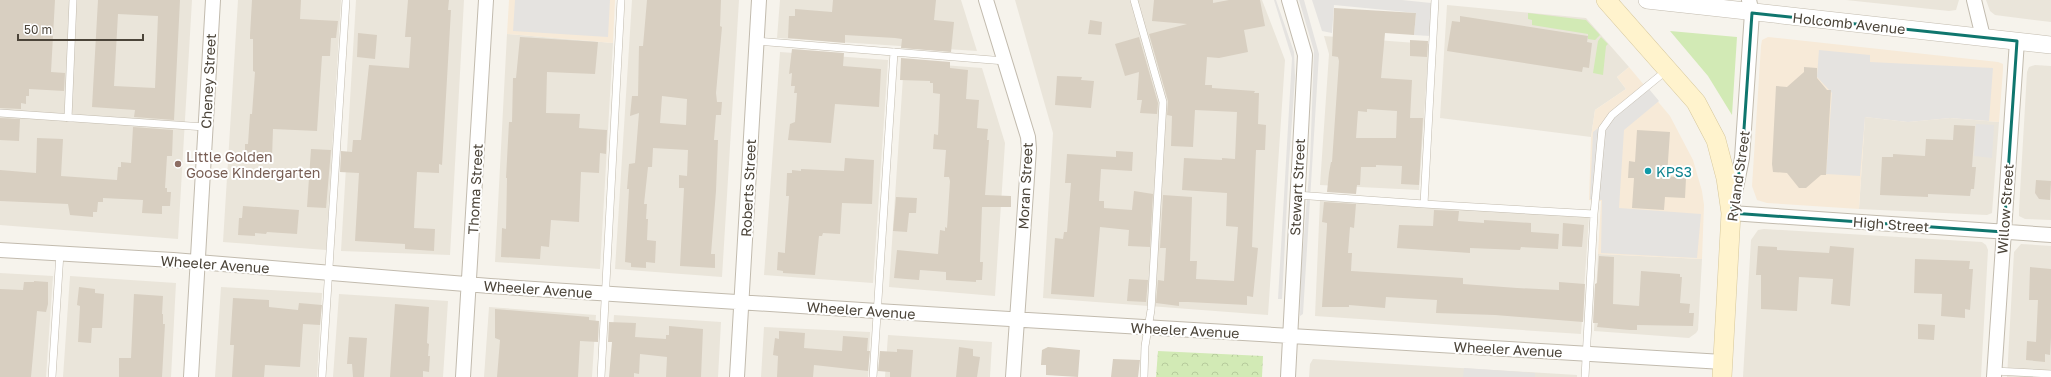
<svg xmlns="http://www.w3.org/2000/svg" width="2051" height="377" font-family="'Golos Text',sans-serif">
<defs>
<pattern id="forest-crowns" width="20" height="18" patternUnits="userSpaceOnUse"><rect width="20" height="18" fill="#d2eab5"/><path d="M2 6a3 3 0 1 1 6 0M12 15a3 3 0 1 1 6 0" fill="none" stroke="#b6ca9c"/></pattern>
</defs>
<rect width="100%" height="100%" fill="#f6f3ec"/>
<path fill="#eae5da" d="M0,0H192L178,239L0,225Z
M238,0H341L326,250L223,242Z
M356,0H464L450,255L341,251Z
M632,0H739L722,277L615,269Z
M780,0H961L977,51L777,38Z
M1015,0H1262L1285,60L1268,315L1043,298L1053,133Z
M1846,0H1959L1956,10L1949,11Z
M1986,0H2051V22L1995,15L1990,11Z
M1447,5L1586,18L1629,67L1617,77L1626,89L1595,110L1591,137L1440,118Z
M507,34L613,43L600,269L495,262Z
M1324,36L1429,44L1419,190L1320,185L1329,54Z
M780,52L888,60L873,283L764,275Z
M904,62L982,68L1005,143L995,296L889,287Z
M2035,65L2051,66V220L2025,219L2019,216V210L2027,72L2029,67Z
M1865,117L1908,122L1950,118L1999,122L1992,213L1987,215L1859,209Z
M1320,200L1589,217L1581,334L1315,316Z
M1764,229L1982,242L1986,245L1988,250L1981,377H1743L1751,240L1758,230Z
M2021,244L2051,246V377H2007L2014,252Z
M1598,254L1702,259L1698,330L1696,333L1689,338L1594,331Z
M0,273L53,276L46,377H0Z
M70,276L176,283L171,377H63Z
M221,287L322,293L317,377H215Z
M339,294L448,301L443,377H333Z
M489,307L596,315L592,377H484Z
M614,315L721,322L718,377H610Z
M764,327L870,332L868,377H761Z
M888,335L992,342L990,377H885Z
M1313,359L1577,375V377H1309L1310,364Z"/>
<path fill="#f7ead8" d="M509,0H615L613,43L507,34Z
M1768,37L1998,62L2003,64V70L1999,122L1950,118L1908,122L1865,117L1859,209L1767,203L1757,200L1752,186L1761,46L1762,40Z
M1629,67L1670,116L1693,160L1702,191L1704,205L1702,259L1598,254L1601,201L1589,200L1591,137L1595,110L1626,89L1617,77Z"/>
<path fill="#d2eab5" d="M1528,13L1586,20L1600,35L1595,40L1588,39V34L1532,25V20L1528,19Z
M1670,31L1737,37L1732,115L1708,76Z
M1601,37L1608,44L1606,46L1603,75L1593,73L1598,41Z"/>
<path fill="url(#forest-crowns)" d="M1158,351L1263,356L1262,377H1156Z"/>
<path fill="#e5e3e0" d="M515,0H610L608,37L513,31Z
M1274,0H1276L1294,52L1295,77L1289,163L1282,299H1278L1292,58Z
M1299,0H1304L1319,54L1303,314L1300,316L1301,272L1310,162L1314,51Z
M1312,0H1402L1431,3L1430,36L1414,35L1416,13L1334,5L1332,33L1322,31Z
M1819,50L1870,55V62L1993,68L1989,121L1950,118L1908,122L1865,117L1860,176L1826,174L1832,93L1817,77Z
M1649,89L1659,101L1624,130L1619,208L1701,214L1697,258L1601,253L1602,200L1590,199L1593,132Z
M1976,124L1994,125L1992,158L1974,156Z
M1464,368L1535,373V377H1463Z"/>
<path fill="#d8cfc1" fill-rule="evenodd" d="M0,0H55L51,72L65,73L64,91L29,89V96H26V104L21,103V109L0,108Z
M98,0H180L174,120L134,117L135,110L92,107ZM118,14L158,16L155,88L114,86Z
M252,0H301L300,19L338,21L336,38H331L330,56H322L317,131L273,129L272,158L245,157V144H248L250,114H252L255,72L253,71V39H250V35Z
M408,0H449L448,10H451L442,165L439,164V173L417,172L414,228L435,229L434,251L405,249V244L355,241L359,173L340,172L341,151L352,152L353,140H361L369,65L409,68L411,37H405Z
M647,0H721L720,26L722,27L716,93L717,102H722L721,115H716L714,140H718L716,191L711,254H715V268L680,266L684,188H679V175L687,176L688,150L653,148L652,167H648L644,204H647L646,219H648L647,240L656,241L655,263L646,262V268L631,267V263L625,262L629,189H627L629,164L635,163L639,113L630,116L632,96H638L639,46H643ZM662,96L687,99L686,125L660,123Z
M833,0H936L934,20L954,22L951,52L901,48L902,39L895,38L845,35V43L788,38L789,16H795V9L832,12Z
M1154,0H1213V3L1229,0H1260L1265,26L1244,30L1248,52L1219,58L1207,57L1205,85H1212V88L1255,91L1254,93H1259L1258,124L1266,125L1265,150H1256L1252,247L1258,248L1253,297L1247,296V305L1188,302H1179V306L1156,303L1158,280L1164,281L1166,248H1160L1163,195L1192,197L1190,261H1197L1196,279L1234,281L1238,227L1226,226L1227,193L1182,190L1184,158L1222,160V158L1235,159L1237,112L1195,110L1193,147L1171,146L1172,116L1167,115L1168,101L1149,34L1187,24L1152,21Z
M1334,8L1416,13L1414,35L1385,33L1381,78L1412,80L1410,118H1423L1419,185L1401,184L1402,166L1376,165V167H1361L1360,185H1357L1356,194L1327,192L1329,173L1331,162H1332L1339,61L1338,57L1332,56ZM1367,109L1397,111L1396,138H1356L1358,111L1367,112Z
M1460,16L1588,36L1587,42L1592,43L1589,68L1583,67L1582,72L1447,51L1452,21L1460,22Z
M1090,20L1102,22L1101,35L1088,34Z
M358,33L377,35L375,59L357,57Z
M520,37L598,42L595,74L547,72L546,113L580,114L579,128L607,130L606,154L600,153L599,173L581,172L579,222L551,220L549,247L541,246L540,259L501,257L502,228L506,229L507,178H506L509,122H512L513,78H516Z
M1139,37L1158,103L1157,114L1140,113L1142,100H1137L1139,72L1125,76L1115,44Z
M1410,40L1428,41L1427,57L1410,56Z
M792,49L844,53L843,66L881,69L879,107L835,104L831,143L788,140L790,124L795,122L797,93H794L795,86H791L792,73L789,74Z
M901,58L950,62V68L968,70L966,99L979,100L977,128L988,129L987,140H989L985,195L1011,196V207H982L980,262H983L982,280H976V282L946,280V272L920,270L919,280L894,278L897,250L938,254L940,230L945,231V227L947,228L950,181L949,177H944L946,150L933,149L934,134L938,135L940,94L933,93V83H930V81L900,80Z
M1804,67L1817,68V78L1827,90H1831L1826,175H1821L1806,188H1799L1787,173L1773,172L1772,164L1776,86L1787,87L1804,72Z
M1057,76L1082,77L1081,80L1094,81L1091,108L1055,105Z
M0,118L20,119L19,141L0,140Z
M1954,125L1975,126L1972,167H1976L1974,189H1971L1970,196L1928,194V197L1880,195L1882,157H1893V154L1925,156L1926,139L1953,140Z
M133,127L173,130L172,156H167L165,188H167V192H171L170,206H162V214L142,213L143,200L103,198V202H98L97,212H93V217L70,215L68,204L0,201V170L36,173L37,138L63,139L61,176L117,180L118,167H121V162L131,163Z
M1637,130L1670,132L1667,176L1686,178L1685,198L1665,197L1664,210L1632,208L1634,178H1628L1629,161L1635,162Z
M311,149L331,150L326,208L307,207Z
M1116,151L1133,152L1132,171L1101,169L1099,201H1104V208L1132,210L1134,191L1153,194L1150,247L1128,246L1129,230L1100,227L1094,297L1051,294L1055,238L1063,239L1064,232H1067L1071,183H1065L1067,154L1116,157Z
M845,158L874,160L872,204L842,203L840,234L823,233L822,236H819L815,275L783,273V271L777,270L778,252L785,253V250L789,196H786L787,173H792V170L801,171V169L844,171Z
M2036,180L2051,181L2050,200L2039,199L2035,193Z
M896,197L917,198L916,213H909L907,232L893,231Z
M1324,202L1356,204L1354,228L1350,227L1348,253H1352L1351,271L1463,278V284L1517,288L1559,290V282L1585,284L1583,322L1495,315L1436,313L1437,300L1386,297L1385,308L1349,305V307H1322L1327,226V223L1322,222Z
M243,206L299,210L297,234L267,232L266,234L255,233V236L238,235L239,218H242Z
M1434,210L1459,211L1458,221L1484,223V220L1531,223V232L1559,234L1558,249L1521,247L1520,250L1470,248V253L1397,248L1399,225L1433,226Z
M1563,223L1584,225L1582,247L1562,246Z
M1758,246L1777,247V250L1829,253L1830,246L1854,248L1850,306L1831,304L1833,279L1799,277L1797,311L1761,309V275H1756Z
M1599,256L1614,257L1613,304L1639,306L1641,271L1680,274V277H1682L1680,303L1690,304L1689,313H1694L1693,326L1637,325V330H1630L1597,327L1598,323H1593L1595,284L1597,283Z
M1915,259L1970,261L1969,269H1973L1970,310L1965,309V318L1941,316L1942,294L1914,293Z
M2030,267L2051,269V338L2050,355L2045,354V362L2026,360L2027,341L2036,342L2038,300H2029Z
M1129,279L1148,280L1146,302L1127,301Z
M34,281L48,282V304L46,312L37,311L31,377H0V289L23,290L24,282H34Z
M79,287L95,289V293L104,294L102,328H92L91,343L78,342L80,306L77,305Z
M134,294L163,296L162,314H163V324H165L162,377H119V358H131Z
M233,298L269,300V307L298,310L299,303L322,305L320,325L303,324L300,367L265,365L264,377H232L234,345H230Z
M395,304L429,307L427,343L429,344L428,356H430L429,372L423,371V377H390Z
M495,309L589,317V320L599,321L598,342L580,341L578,377H497L500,340L495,338Z
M609,322L636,323L635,337L666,339V335H669V326L703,329L701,377H666L667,357L640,354L639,374L634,373V377H609L612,342H608Z
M1918,324L1935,325L1934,340L1918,339Z
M779,331L805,333L804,348L842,351L843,336L868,338L867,351H870L868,371L814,365L813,377H777L778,356L773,355L775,338L779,339Z
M349,337L367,338L364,377H353L352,364H347Z
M959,347L973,349V356L980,357L977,377H956Z
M1048,347L1080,350L1078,377L1046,375V365H1041L1042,350Z
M897,349L913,350L911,377H890V372L878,371L880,351L897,352Z
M1113,359L1140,360L1138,377H1111Z"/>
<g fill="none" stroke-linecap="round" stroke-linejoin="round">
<g stroke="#c2bbae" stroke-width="8">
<path id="service" d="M1134,0L1163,102L1151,310L1145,346L1144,377
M1435,0L1424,204L1594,214
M756,41L1005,61
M0,113L205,127
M68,118L73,0
M1296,195L1424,204
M1994,371L2051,374
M52,377L60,253
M322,377L346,0
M601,377L621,0
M873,377L894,52
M1585,377L1594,214L1602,129L1612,115L1667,70"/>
</g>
<g stroke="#c2bbae" stroke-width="16">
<path id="minor" d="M986,0L1028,137L1029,149L1013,377
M1749,0L1752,13L1742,158L1731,213L2051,235
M1974,0L1983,37
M0,250L173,260L490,286L877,311L1723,362
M191,377L213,0
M463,377L486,0
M737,377L759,0
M1288,377L1305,55L1289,0
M1994,377L2017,41"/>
</g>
<g stroke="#c2bbae" stroke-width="18">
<path id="tertiary" d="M1647,0L2051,45"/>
</g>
<g stroke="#d6c79b" stroke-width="20">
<path id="secondary" d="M1606,0L1696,102L1716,140L1726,178L1731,213L1722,377"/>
</g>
<use href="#service" stroke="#fff" stroke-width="7"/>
<use href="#minor" stroke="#fff" stroke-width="14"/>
<use href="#tertiary" stroke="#fff" stroke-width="17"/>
<use href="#secondary" stroke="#fff3cd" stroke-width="19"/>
</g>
<path fill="none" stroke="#0f766e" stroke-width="3" stroke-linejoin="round" d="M1752,13L2017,41L2004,232L1731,213L1742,158Z"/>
<circle fill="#8d6e63" stroke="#fff" stroke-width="1.5" cx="178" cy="164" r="4"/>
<circle fill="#0f9aa8" stroke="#fff" stroke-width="1.5" cx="1648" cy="171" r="4"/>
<g text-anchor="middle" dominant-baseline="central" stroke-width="4" stroke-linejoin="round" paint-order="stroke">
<g font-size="14" fill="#4b4439" stroke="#fff">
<text transform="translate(1849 23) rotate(6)">Holcomb Avenue</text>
<text transform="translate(208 81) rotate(-87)">Cheney Street</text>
<text transform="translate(1738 176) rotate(-82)">Ryland Street</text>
<text transform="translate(1025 186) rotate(-87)">Moran Street</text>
<text transform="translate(1297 187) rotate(-87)">Stewart Street</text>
<text transform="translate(748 188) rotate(-87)">Roberts Street</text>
<text transform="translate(475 189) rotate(-87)">Thoma Street</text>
<text transform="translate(2005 209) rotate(-86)">Willow Street</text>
<text transform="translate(1891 224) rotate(4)">High Street</text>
<text transform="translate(215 264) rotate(4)">Wheeler Avenue</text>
<text transform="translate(538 289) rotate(4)">Wheeler Avenue</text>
<text transform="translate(861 310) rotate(4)">Wheeler Avenue</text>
<text transform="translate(1185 330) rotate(3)">Wheeler Avenue</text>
<text transform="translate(1508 349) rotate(3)">Wheeler Avenue</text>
</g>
<g font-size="14" fill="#785e54" stroke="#fff" text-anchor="start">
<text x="186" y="156">Little Golden<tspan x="186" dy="16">Goose Kindergarten</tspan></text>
</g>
<g font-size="14" fill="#0d838f" stroke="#fff" text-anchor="start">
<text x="1656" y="171">KPS3</text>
</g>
</g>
<path d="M18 34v6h125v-6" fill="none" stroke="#4b4439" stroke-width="2"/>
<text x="24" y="34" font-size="12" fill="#4b4439" stroke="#ffffff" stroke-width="3" paint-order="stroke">50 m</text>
</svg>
